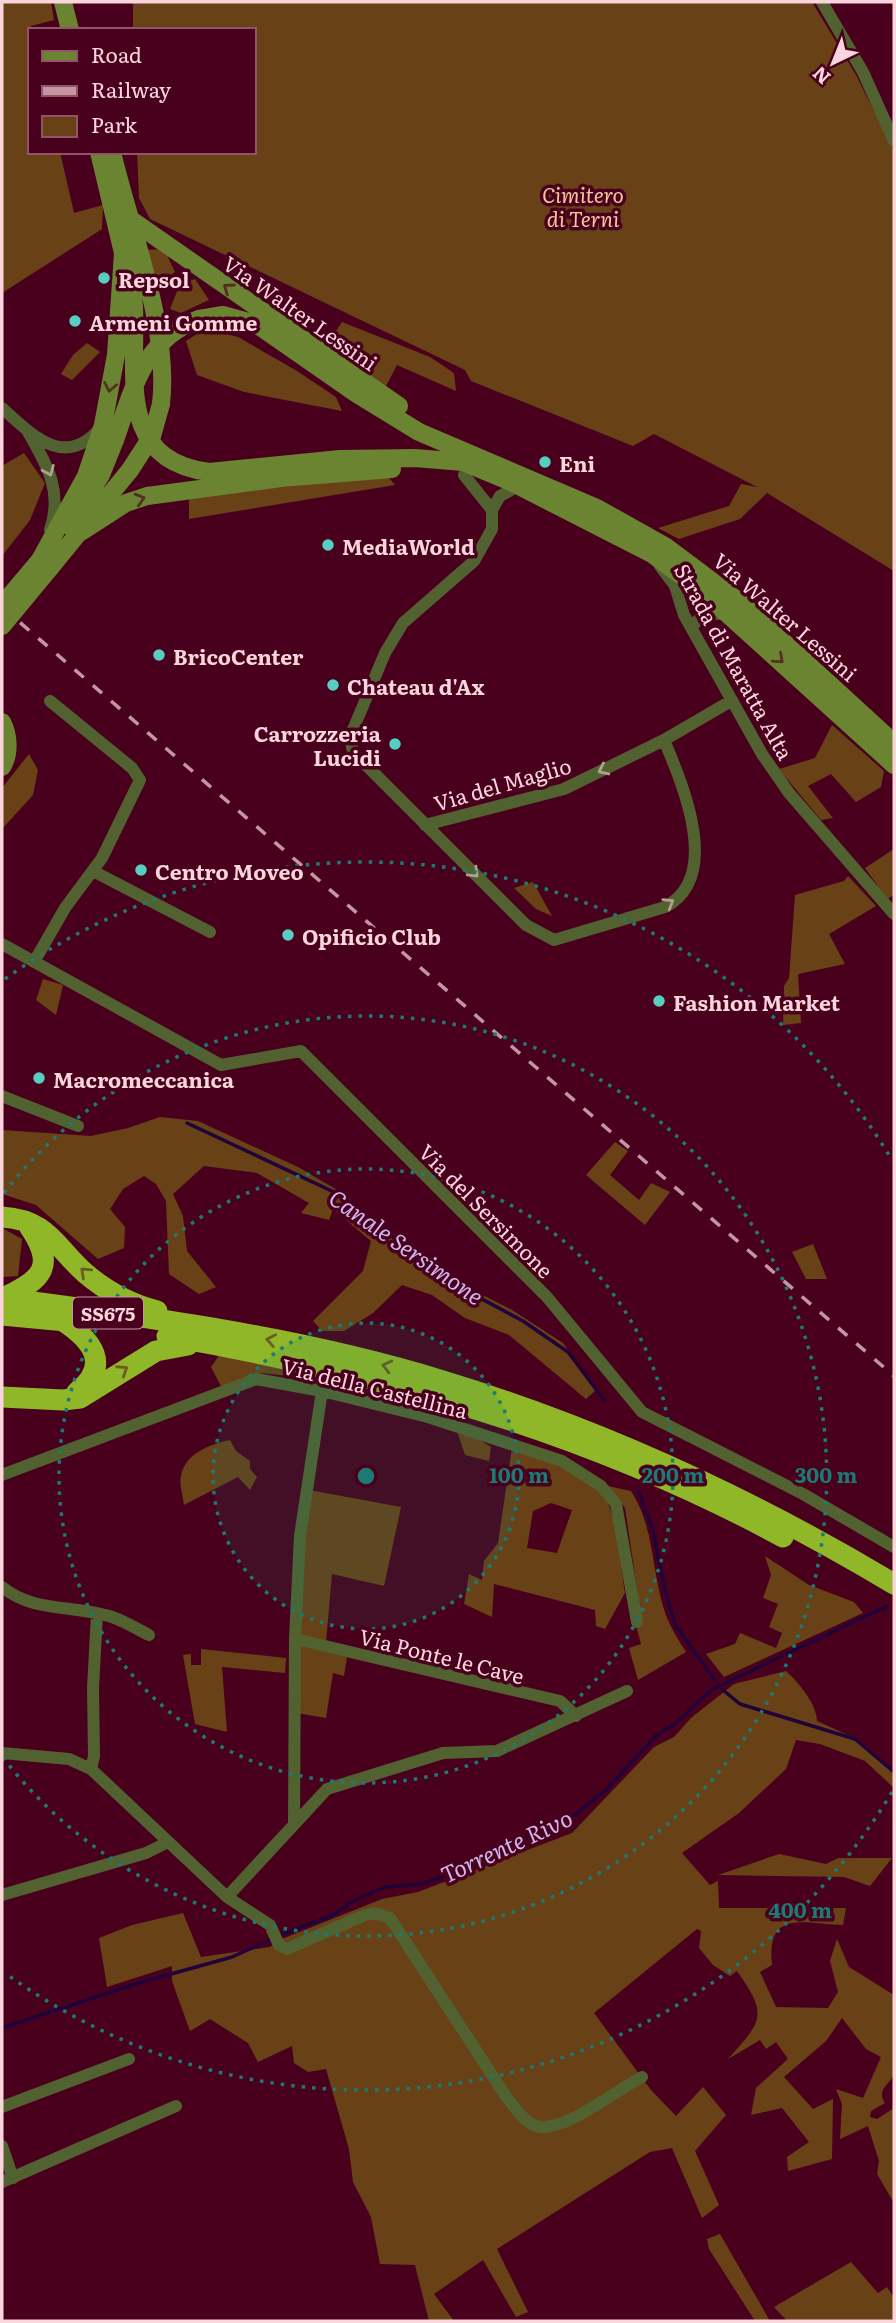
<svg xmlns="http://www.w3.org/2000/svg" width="896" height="2323" font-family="Literata,serif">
<rect width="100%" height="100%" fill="#49001d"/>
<path fill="#684117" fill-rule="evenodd" d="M2,2H51L54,20L31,26L30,30V152H60L74,213L103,205L102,229L2,293Z
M133,2H812L856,75L894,151V571L767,493L740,519L679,539L658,528L729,506L741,484L757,487L654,434L633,446L471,381L465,370L150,219L139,198L137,152H254V30H133Z
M164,249L175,272L153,289L145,250Z
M195,279L209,300L181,313L170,309L180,284Z
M342,322L430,357L454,373L456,391L397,365L385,388L327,345Z
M205,329L238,337L297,371L336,397L342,411L244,392L197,375L186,341Z
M87,343L100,352L72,380L61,374L73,355Z
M24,453L45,483L30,520L2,556V466Z
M388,477L395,485L189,519V496Z
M832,725L884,771L881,787L856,802L831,774L808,786L833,818L821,820L779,769L815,758Z
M29,754L38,770L33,795L2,829V788Z
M894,849V895L887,899L865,868Z
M848,876L876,906L829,934L845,964L798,974L801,1023L783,1025L784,986L789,978L795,895L844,881Z
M533,882L552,916L536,909L514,888Z
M43,979L63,985L56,1015L36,1000Z
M160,1117L198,1121L298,1167L339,1191L442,1274L512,1310L563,1343L596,1390L586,1399L509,1335L465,1318L432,1295L402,1285L373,1313L344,1331H322L313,1321L363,1271L371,1241L333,1209L329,1220L301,1213L309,1203L257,1173L204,1166L173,1194L183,1216L187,1251L216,1287L199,1294L169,1274L166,1201L156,1184L144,1176L123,1189L110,1209L125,1227L124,1248L98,1259L36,1205L2,1194V1130L91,1136L128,1128Z
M615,1142L628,1151L610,1175L639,1200L651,1183L670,1192L645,1225L586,1175Z
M2,1228L22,1239L18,1276L2,1277Z
M813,1244L827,1279H806L792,1252Z
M220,1354L414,1396L417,1412L374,1401L366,1389L319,1379L262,1373L223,1390L211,1367Z
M457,1431L468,1432L491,1447L489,1461L465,1455Z
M230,1440L236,1451L250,1461V1469L257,1477L250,1490L238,1477L184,1505C183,1496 179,1484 181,1476C185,1453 211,1444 230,1440Z
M512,1448C539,1459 596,1475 608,1503C617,1524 621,1569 625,1593L605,1629L596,1626L595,1610L494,1584L492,1617L464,1604L469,1574L482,1580L484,1561L498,1543ZM551,1503L572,1510L557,1553L527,1548L533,1511Z
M608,1486L631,1491C656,1529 651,1577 667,1618C672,1630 679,1641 686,1652L638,1680L629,1648L641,1644L637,1629L642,1622L625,1508Z
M309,1490L401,1507L384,1586L332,1574L326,1642L298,1635Z
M765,1556L809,1585L854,1602L863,1613L724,1677L706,1654L735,1644L740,1633L776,1648L782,1633L769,1627L778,1604L763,1598L771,1575Z
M300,1646L347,1657L344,1676L333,1673L326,1718L297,1713Z
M201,1649L286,1658L285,1673L222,1667L227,1732L195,1724L183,1655L191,1654V1665H201Z
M786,1671C798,1682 817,1704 817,1721L850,1736L890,1770L894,1774V1788L865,1761L820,1744L796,1740L786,1769L739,1813L682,1853L710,1885L718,1881L719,1908H846L843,1925C804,1924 766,1908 772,1965L760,1972L776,2007L828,2008L838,1992L830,1961L837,1939L849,1967L894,1995C894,2011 896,2063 894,2074C889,2086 876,2089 885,2103L871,2111L870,2117L877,2119L894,2108V2203L877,2174L879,2161L868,2126L840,2139L842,2104L836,2089L863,2098L881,2057L866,2049L842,2018L826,2041L784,2077L813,2109L833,2099L832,2159L788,2171L787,2157L809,2142L782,2108L751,2115L756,2088L788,2059L776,2042L766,2049L760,2040L728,2059C763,2020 768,2015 737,1971L730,1976L713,1965L699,1948L701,1931L697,1929L594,2013L651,2090L676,2116L703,2087L726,2115L695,2151L719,2205L702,2218L672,2148L650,2152L497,2249L528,2312L516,2317L483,2260L434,2294L454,2321H429L415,2265L380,2264L371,2217L353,2182L349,2149L326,2069L308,2072L294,2063L292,2046L258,2062L248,2043L210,2019L190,2031L172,1981V1966L107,1987L99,1938L132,1925L183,1913L201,1957L270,1947L282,1939L382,1899L418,1892L572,1833L654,1747L674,1737L691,1718L734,1684Z
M779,1854L826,1864L838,1858H892L870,1886L844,1877L718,1875Z
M720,2234L770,2321H755L709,2249L707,2239Z
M851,2262L878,2293L887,2287L894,2298V2321H787L774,2307Z"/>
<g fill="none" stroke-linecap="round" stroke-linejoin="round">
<path stroke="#210139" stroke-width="3.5" d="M187,1123L336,1193L452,1283L523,1321L568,1352L604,1400
M639,1492L653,1530L664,1587L675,1625L715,1680
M723,1690L740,1704L855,1739L894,1772
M279,1936L335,1914L355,1900L385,1887L422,1884L441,1877L462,1862L481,1859L564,1823L606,1790L656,1736L676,1723L711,1690L887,1606
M2,2028L135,1984L232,1957L272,1939"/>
<path stroke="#516230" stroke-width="12" d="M822,2L863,72L894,141
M2,408C32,435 65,470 100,428
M28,432C47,465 63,491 50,530
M464,475L492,510
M511,490L500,496L492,510V529L474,561L403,623L385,653L350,737L353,752L526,925L554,940L665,907C723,877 682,783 664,740
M660,566L675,586L684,615L762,754L789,793L894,914
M692,627C701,614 711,613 727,614
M425,825L564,789L664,740L731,701
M93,871L210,932
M2,944L221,1065L301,1051L547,1297L642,1412L803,1494L894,1547
M34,962L65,908L102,858L140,780L132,768L50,701
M2,1096L78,1126
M2,1475L256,1379L322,1391L428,1417L562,1461L601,1486L616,1504L637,1622
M2,1587C33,1612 68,1605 105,1615C120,1618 135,1628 149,1635
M295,1639L560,1701L576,1716
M2,1753L69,1759L91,1769L227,1897L327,1789L443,1753L497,1751L627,1691
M91,1769L94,1756L93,1688L97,1614
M294,1823L295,1639L300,1536L322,1391
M2,1895L146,1853L168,1842
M227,1897L270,1925L279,1945L287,1949L365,1915L374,1913L390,1918L505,2095C514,2106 525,2125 540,2127C567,2130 618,2089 642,2077
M2,2107L129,2059
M2,2146L13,2178
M2,2182L176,2106"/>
<path stroke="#6a8431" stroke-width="18" d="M63,2L70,30
M112,152C130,230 170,326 161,404
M127,217L399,406
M123,253C127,271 133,289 134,307C137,375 116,460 209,472L340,459L415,458L463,462L511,482L652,554L702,591L894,765
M199,319L223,315L256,324L357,394L419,432L597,508L665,546L741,603L894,743
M69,526L101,475L115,440
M81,532L126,503L147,496L282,478L392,469
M40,560L86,476L103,425L116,355L123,253L99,152
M50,568L130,470
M2,722C9,735 10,754 2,767"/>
<path stroke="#8fb727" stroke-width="21" d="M2,1217C48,1220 54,1245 85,1273C106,1291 130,1304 157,1311
M2,1298C149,1317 300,1337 443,1381C601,1429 752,1499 894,1584
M3,1298C42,1280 57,1267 29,1226
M2,1315L66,1321
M63,1321C92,1340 112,1365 77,1392
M167,1336C380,1373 592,1433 783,1537
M2,1397L63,1400L80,1398L156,1351L188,1345"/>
<path stroke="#c595a3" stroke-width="3.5" stroke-dasharray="12 12" stroke-linecap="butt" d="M2,607L894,1376"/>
<path stroke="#6a8431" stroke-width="18" d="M115,440C133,389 144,339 199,319
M130,470L152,436L161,404
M2,605L40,560
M2,626L50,568"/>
</g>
<defs><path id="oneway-chevron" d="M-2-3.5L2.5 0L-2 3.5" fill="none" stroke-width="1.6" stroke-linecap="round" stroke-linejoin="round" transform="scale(1.75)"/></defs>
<g stroke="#552e24">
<use href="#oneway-chevron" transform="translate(228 288) rotate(-145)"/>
<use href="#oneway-chevron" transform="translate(110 387) rotate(101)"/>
<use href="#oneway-chevron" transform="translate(140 499) rotate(-16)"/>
<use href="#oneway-chevron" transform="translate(779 659) rotate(42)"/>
</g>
<g stroke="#aea18f">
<use href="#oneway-chevron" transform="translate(49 471) rotate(67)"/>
<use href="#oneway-chevron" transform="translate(603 770) rotate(154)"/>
<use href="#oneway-chevron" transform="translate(474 873) rotate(45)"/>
<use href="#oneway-chevron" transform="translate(669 903) rotate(-31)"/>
</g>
<g stroke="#6c5c22">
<use href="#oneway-chevron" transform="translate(85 1272) rotate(-137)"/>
<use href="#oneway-chevron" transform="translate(271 1340) rotate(-169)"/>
<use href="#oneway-chevron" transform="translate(387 1366) rotate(-166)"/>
<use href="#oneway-chevron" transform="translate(123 1370) rotate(-33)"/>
</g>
<circle cx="366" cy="1476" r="153" fill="#1b7b74" fill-opacity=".12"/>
<g fill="none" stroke="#1b7b74" stroke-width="3.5" stroke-dasharray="3.5 7">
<circle cx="366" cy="1476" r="153"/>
<circle cx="366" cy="1476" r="307"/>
<path d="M4 1193A460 460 0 1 1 4 1759"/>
<path d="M892 1792A614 614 0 0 1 5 1973M5 979A614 614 0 0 1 892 1160"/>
</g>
<g fill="#58cec0" stroke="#49001d" stroke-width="2.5">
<circle cx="104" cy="278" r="7"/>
<circle cx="75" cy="321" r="7"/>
<circle cx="545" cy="462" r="7"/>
<circle cx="328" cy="545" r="7"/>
<circle cx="159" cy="655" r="7"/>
<circle cx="333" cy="685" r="7"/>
<circle cx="395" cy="744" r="7"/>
<circle cx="141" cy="870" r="7"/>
<circle cx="288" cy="935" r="7"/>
<circle cx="659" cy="1001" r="7"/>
<circle cx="39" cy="1078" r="7"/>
</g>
<g text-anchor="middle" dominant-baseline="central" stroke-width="7" stroke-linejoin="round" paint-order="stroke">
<rect fill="#49001d" stroke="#c595a3" stroke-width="2" x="73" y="1297.5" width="70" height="31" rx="5"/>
<g font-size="19" font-weight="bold" fill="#fad5dc">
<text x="108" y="1313">SS675</text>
</g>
<g font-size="21" font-style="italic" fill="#f5c699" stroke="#49001d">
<text x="583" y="193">Cimitero<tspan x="583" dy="24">di Terni</tspan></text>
</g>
<g font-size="21" font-weight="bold" fill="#fad5dc" stroke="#49001d" text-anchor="start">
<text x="118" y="278">Repsol</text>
<text x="89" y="321">Armeni Gomme</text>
<text x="559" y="462">Eni</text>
<text x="342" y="545">MediaWorld</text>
<text x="173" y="655">BricoCenter</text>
<text x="347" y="685">Chateau d'Ax</text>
<text x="381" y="732" text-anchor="end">Carrozzeria<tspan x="381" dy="24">Lucidi</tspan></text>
<text x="155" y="870">Centro Moveo</text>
<text x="302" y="935">Opificio Club</text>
<text x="673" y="1001">Fashion Market</text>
<text x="53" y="1078">Macromeccanica</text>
</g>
<g font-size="21" fill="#fad5dc" stroke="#49001d">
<text transform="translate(301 312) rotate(35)">Via Walter Lessini</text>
<text transform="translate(786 616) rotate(41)">Via Walter Lessini</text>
<text transform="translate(735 661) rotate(61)">Strada di Maratta Alta</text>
<text transform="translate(502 783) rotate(-16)">Via del Maglio</text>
<text transform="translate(487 1210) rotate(45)">Via del Sersimone</text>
<text transform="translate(375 1387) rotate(14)">Via della Castellina</text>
<text transform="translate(442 1655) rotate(14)">Via Ponte le Cave</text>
</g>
<g font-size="23" font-style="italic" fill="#cfb7ee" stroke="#49001d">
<text transform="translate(407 1246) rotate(35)">Canale Sersimone</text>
<text transform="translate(506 1845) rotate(-25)">Torrente Rivo</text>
</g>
</g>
<circle cx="366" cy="1476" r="10" fill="#1b7b74" stroke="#49001d" stroke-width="3.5"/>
<g font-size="21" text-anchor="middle" font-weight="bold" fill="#1b7b74" stroke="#49001d" stroke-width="7" stroke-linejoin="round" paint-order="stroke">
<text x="519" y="1483">100 m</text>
<text x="673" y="1483">200 m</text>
<text x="826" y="1483">300 m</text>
<text x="800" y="1918">400 m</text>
</g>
<rect width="896" height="2323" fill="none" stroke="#fad5dc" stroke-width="7"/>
<rect x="28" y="28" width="228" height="126" fill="#49001d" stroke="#905569" stroke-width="2"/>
<rect x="42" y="51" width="35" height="10" fill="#6a8431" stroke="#905569" stroke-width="2"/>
<text x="91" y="63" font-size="21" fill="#fad5dc">Road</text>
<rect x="42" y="86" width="35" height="10" fill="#c595a3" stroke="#905569" stroke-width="2"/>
<text x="91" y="98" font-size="21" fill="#fad5dc">Railway</text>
<rect x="42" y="116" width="35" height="21" fill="#684117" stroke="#905569" stroke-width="2"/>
<text x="91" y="133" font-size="21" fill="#fad5dc">Park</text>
<g transform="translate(833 63) rotate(223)" stroke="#49001d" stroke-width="5" paint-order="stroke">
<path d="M0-5L12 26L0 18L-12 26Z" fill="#fad5dc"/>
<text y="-10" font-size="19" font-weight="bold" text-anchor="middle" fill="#fad5dc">N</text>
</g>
</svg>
